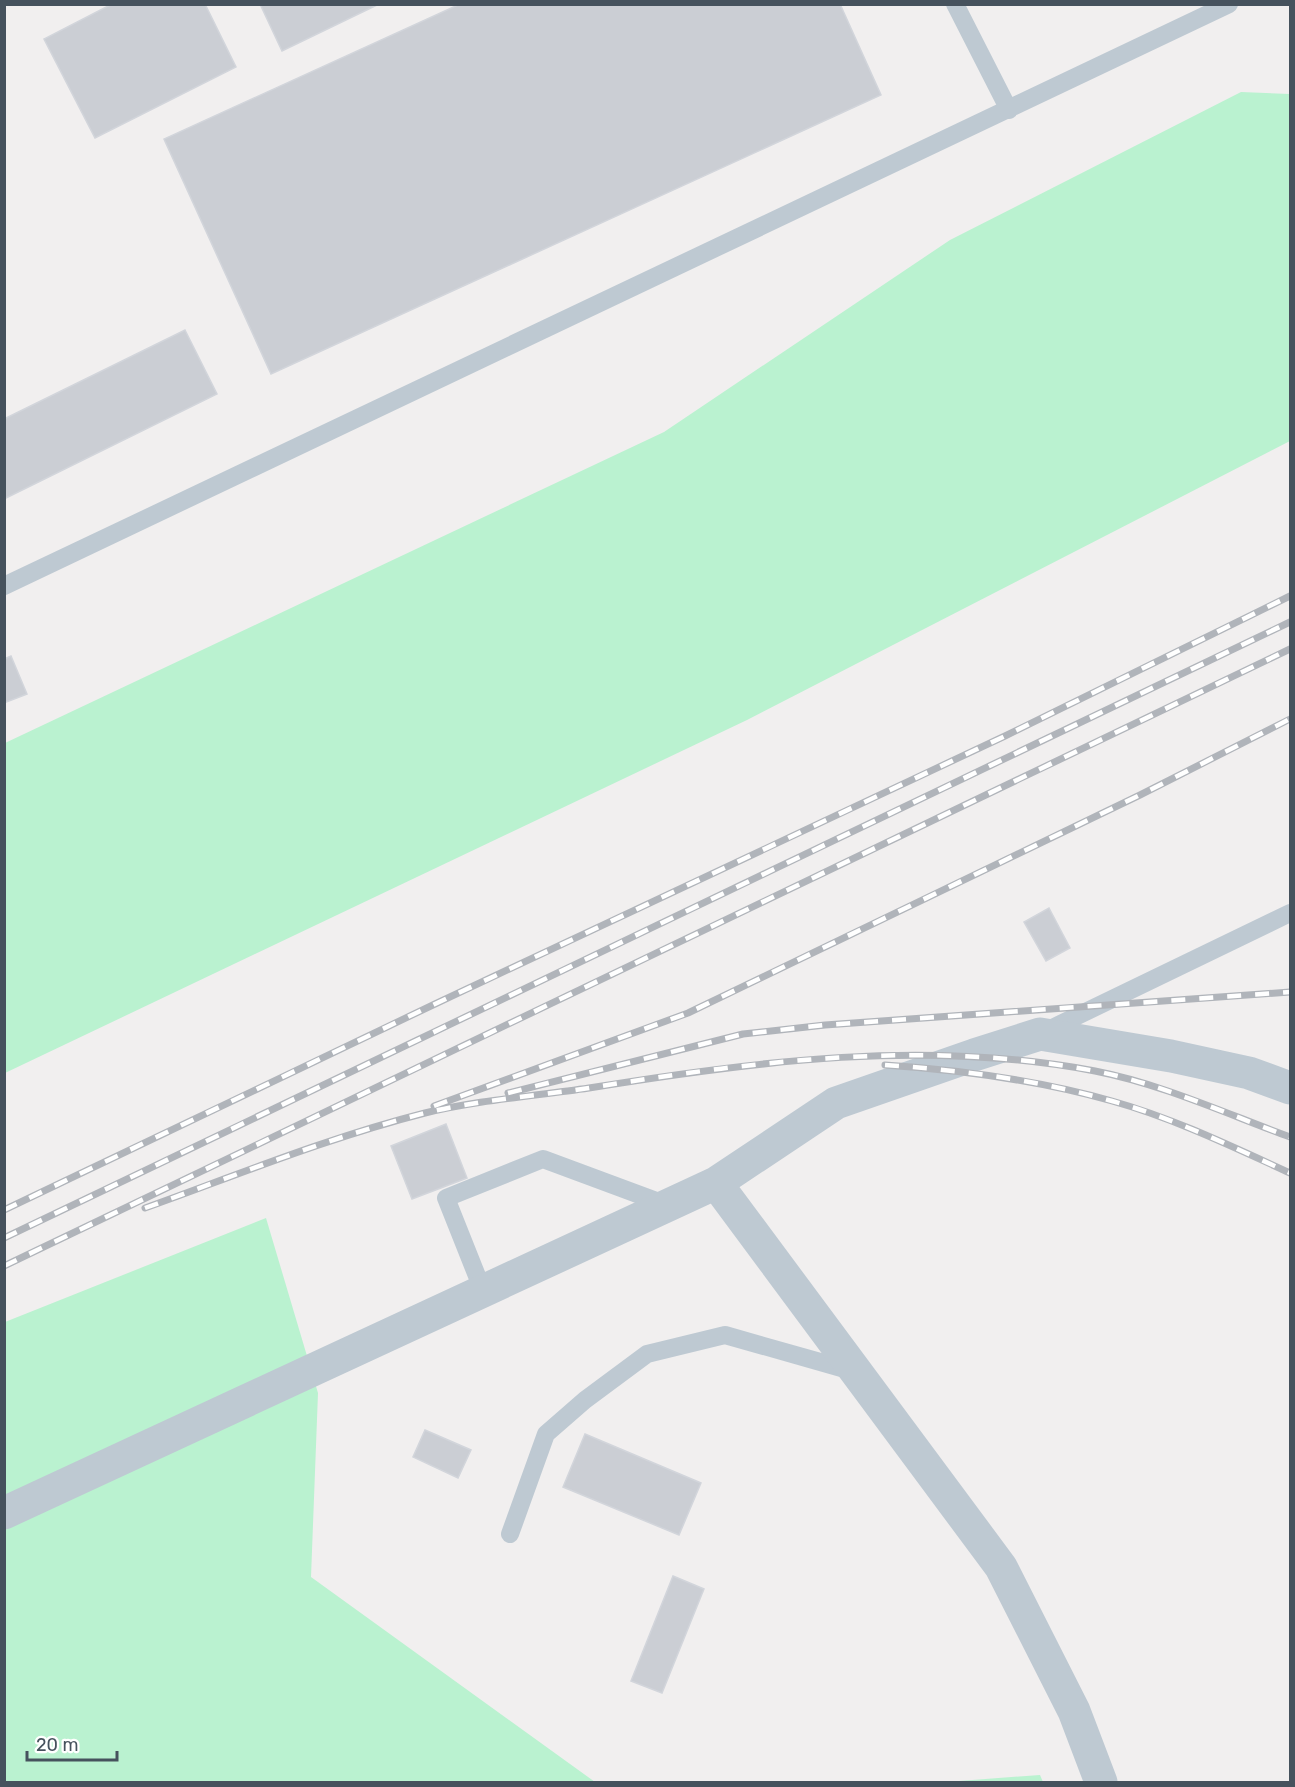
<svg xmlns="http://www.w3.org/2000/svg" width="1295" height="1787" font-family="Rubik,sans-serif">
<rect width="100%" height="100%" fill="#f1efef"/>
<path fill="#baf2d0" d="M1241,92L1290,94V441L747,720L5,1073V743L664,432L950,240Z
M266,1218L318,1393L311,1577L595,1782H5V1322Z
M1040,1775L1043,1782H945Z"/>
<path fill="#cbced4" stroke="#d2d5db" stroke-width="1.5" d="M112,4H205L236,67L95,138L44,39Z
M260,4H379L282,51Z
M460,4H840L881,95L271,374L164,139Z
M185,330L217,394L4,499V419Z
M11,656L27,694L4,703V659Z
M1049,908L1070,948L1046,961L1024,922Z
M446,1124L467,1178L412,1199L391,1146Z
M425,1430L471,1450L458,1478L413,1457Z
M585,1434L701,1483L679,1535L563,1487Z
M673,1576L704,1589L662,1693L631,1681Z"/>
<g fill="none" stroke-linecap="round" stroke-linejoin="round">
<path stroke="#bec9d2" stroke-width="18" d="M955,4L1009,110
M4,586L1229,4
M1044,1032L1290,913
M483,1291L446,1198L543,1159L667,1205
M510,1534L546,1434L585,1400L647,1354L725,1335L852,1371"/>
<path stroke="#bec9d2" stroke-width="33" d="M716,1183L1001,1567L1074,1711L1101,1782
M4,1513L716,1183L836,1103L974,1055L1040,1034L1171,1056L1249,1073L1290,1088"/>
<g stroke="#b0b4ba" stroke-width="7">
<path id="rail" d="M885,1065C961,1070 1038,1080 1112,1101C1173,1118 1233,1147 1290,1173
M508,1093L743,1034L825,1025L1290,992
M434,1106L688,1013L1140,795L1290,719
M145,1208C237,1175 330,1137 425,1113C478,1100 535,1096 589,1088C756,1061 927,1039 1095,1071C1162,1084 1227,1114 1290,1137
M4,1210L435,1004L1005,736L1290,596
M4,1238L1290,622
M4,1266L1290,649"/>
</g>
<use href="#rail" stroke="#fff" stroke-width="4.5" stroke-dasharray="14" stroke-linecap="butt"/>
</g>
<rect width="1295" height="1787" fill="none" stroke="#46525d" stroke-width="12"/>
<path d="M27 1751v9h90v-9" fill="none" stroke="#46525d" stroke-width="3"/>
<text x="36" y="1751" font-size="18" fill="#46525d" stroke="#ffffff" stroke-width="4.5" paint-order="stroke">20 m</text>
</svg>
